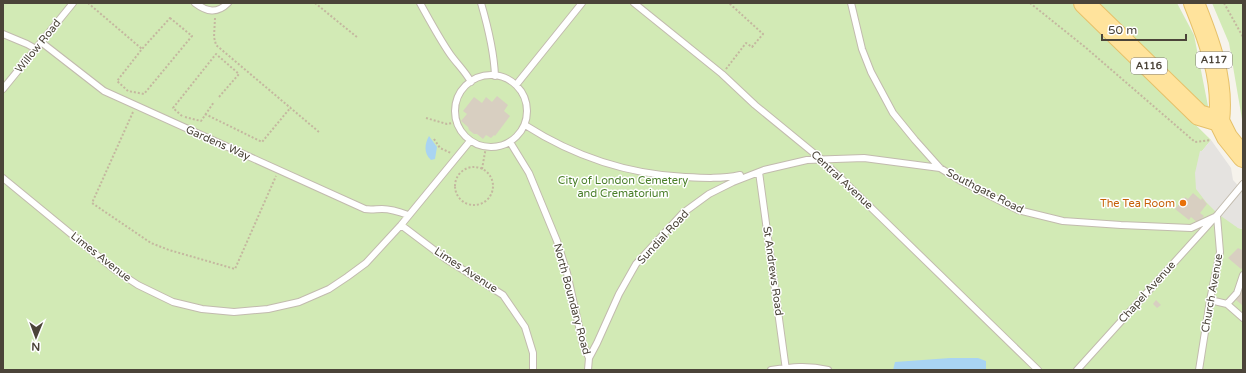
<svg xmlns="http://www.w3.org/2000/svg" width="1246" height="373" font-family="'Varela Round',sans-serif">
<rect width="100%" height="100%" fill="#f6f3ec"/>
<path fill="#d2eab5" d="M3,3H1072L1211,140L1202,151L1238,228L1243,229V370H3Z
M1089,3H1177L1194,35L1208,106L1200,111Z
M1212,3H1243V125L1229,43Z"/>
<path fill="#e5e3e0" d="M1211,140L1231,168L1233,180L1243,191V229L1238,228L1218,214L1206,202L1196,189L1195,173L1200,151H1202Z"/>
<path fill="#a9d4f2" d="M429,136L437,147L435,159L431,160C423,153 425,143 429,136Z
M950,358H978L986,361V370H893L895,362Z"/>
<path fill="#d8cfc1" d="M497,96L508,105L504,111L510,116L495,136L494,135L491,138L486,135L483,139L477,134H474L469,130L468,127L461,121L467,114L463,111L474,97L482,103L486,97L492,102Z
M1193,193L1201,200L1202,198L1207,204L1200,213L1204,216L1198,223L1191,217L1189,220L1175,209L1185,197L1188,199Z
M1238,248L1242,250L1243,249V267L1241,269L1228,258Z
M1243,289V306L1235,299Z
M1156,300L1161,305L1157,308L1153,304Z"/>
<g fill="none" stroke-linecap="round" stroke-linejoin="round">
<g stroke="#c2bbae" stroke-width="8">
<path id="service" d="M195,3C207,12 217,14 228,3
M420,3C430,21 439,38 450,54C457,64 465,71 471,82
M481,3C488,27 494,51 495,76
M634,3L722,74L755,105L821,159L1038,370
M851,3L862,49L871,72L893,113L915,140L940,168L961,181L1018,210L1063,221L1121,225L1191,228L1217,216L1220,252L1210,300L1199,370
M3,34L27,44L36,49
M41,42L104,91L365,209C371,210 376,209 382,209C391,209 400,212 408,215
M455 111a36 36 0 1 1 72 0a36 36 0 1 1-72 0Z
M516,85L582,3
M3,89L73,3
M525,125C575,157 626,174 685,177C704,178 722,179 740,175
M510,142L529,173L557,241L567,273L583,344L589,358L588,370
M759,172L786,370
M3,178L115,270L138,285L173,302L202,309L234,312L268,309L299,302L329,289L347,277L366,263L401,225L470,141
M401,225L446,259L503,295L525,327L533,353V370
M1210,300L1227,304L1243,318
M1227,304L1237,293L1243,275
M589,358L597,343L619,294L636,264L683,213L709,194L733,182L764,170L807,160L864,158L940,168
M771,370C792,367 807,365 828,370
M1077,370L1218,214L1243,184"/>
</g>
<g stroke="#e6c16a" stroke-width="22">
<path id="primary" d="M1084,3L1199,115L1219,121L1227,137L1243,157
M1194,3C1209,40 1224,80 1219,121"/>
</g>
<path stroke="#c4b79f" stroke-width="2" stroke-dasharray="2 2" stroke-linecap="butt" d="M88,3L142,49
M315,3L358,38
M1030,3L1085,47L1195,142L1211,140
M1224,3L1243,37
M170,18L192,36L144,94L128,91L117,81L142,49Z
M215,18L214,37L216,45L319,132
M726,69L746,43L752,47L763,34L729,3
M133,112L92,203L151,243L169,250L235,269L276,176
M205,114L262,142L291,107
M182,116L173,108L216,54L239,74L219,97
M185,117L201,121L214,102
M426,118L447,124L457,122
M434,139L440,148L451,153
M455 186a19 19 0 1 1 38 0a19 19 0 1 1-38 0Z
M482,169L486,147"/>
<use href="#service" stroke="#fff" stroke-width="6"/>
<use href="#primary" stroke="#ffe39c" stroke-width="20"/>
</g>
<circle fill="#e8710a" stroke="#fff" stroke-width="1.5" cx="1183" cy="203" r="4"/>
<g text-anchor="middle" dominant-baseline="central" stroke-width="3" stroke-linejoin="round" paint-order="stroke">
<g fill="#fff" stroke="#817c74" stroke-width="1">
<rect x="1196" y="52" width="36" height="16" rx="3"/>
<rect x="1131" y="58" width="36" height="16" rx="3"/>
</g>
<g font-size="10" font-weight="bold" fill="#4b4439">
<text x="1214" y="60">A117</text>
<text x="1149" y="66">A116</text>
</g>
<g font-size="11" fill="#4b4439" stroke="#fff">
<text transform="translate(38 46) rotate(-51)">Willow Road</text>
<text transform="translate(218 143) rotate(24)">Gardens Way</text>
<text transform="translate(842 180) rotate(43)">Central Avenue</text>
<text transform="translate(985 191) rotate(27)">Southgate Road</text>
<text transform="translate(663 237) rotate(-47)">Sundial Road</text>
<text transform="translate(101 257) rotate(38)">Limes Avenue</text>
<text transform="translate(466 270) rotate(33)">Limes Avenue</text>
<text transform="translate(773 271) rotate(82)">St Andrews Road</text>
<text transform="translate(1147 292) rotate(-48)">Chapel Avenue</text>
<text transform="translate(1212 293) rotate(-80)">Church Avenue</text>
<text transform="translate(572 299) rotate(75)">North Boundary Road</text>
</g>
<g font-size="11" fill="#4a7f2a" stroke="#fff">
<text x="623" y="180">City of London Cemetery<tspan x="623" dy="13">and Crematorium</tspan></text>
</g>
<g font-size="11" fill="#c56008" stroke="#fff" text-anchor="end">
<text x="1175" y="203">The Tea Room</text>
</g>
</g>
<rect width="1246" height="373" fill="none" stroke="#4b4439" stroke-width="8"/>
<g transform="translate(36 337) rotate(181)" stroke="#ffffff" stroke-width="3" paint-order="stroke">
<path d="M0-3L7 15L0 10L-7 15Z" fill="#4b4439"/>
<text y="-6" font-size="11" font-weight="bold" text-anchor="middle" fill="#4b4439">N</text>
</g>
<path d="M1102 34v6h84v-6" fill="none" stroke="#4b4439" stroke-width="2"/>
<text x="1108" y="34" font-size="12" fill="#4b4439" stroke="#ffffff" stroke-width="3" paint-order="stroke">50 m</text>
</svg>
